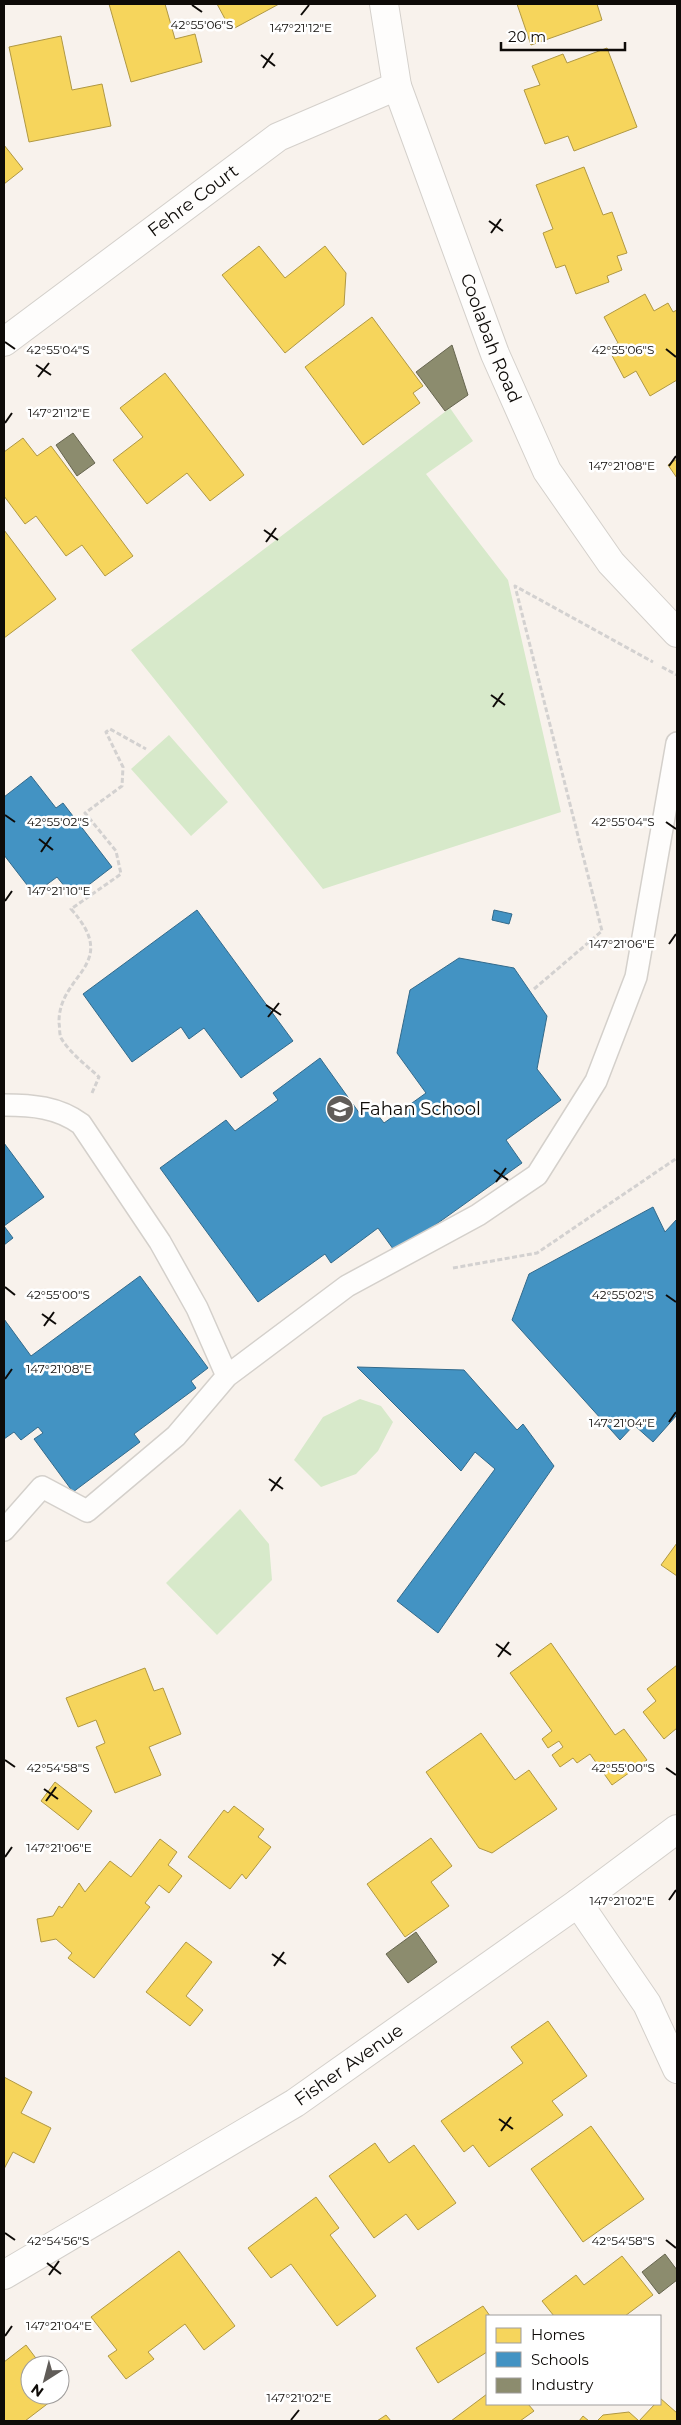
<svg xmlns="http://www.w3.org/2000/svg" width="681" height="2425" font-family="Montserrat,sans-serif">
<rect width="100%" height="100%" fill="#f8f2ec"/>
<path fill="#d7e9ca" d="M450,408L473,441L426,474L508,580L561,812L323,889L131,650Z
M169,735L228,802L191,836L131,769Z
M360,1399L381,1406L393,1422L378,1451L356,1474L321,1487L294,1460L323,1417Z
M240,1509L269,1544L272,1580L217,1635L166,1583Z"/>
<path fill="#f6d55c" stroke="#b09843" d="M109,4H165L175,39L195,34L202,62L131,82Z
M217,4H279L231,30Z
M517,4H597L602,20L531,45Z
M61,36L72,90L102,84L111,126L29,142L9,47Z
M607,48L637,127L574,151L568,136L545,144L524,90L540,85L532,66L563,54L567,63Z
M4,145L23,169L4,184Z
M584,167L603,215L612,212L627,253L617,256L622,270L607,276L609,282L576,294L565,265L556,268L543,233L553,229L536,185Z
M259,246L285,278L325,246L346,273L344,305L285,353L222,275Z
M645,294L654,311L668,303L673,312L677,310V380L650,396L636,371L624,378L608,348L618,343L604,317Z
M372,317L423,386L413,393L420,403L363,445L305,367Z
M165,373L244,475L210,501L187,473L147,504L113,460L143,437L120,408Z
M23,438L37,456L51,446L133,556L105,576L82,545L66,556L36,516L25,524L4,496V452Z
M677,459V478L668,465Z
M4,530L56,599L4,638Z
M677,1543V1576L661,1565Z
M551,1643L615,1735L624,1729L647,1760L612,1785L590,1754L577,1763L573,1758L560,1767L552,1755L563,1747L559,1741L548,1748L542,1739L552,1731L510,1673Z
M677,1665V1728L664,1739L643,1712L656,1701L647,1689Z
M145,1668L154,1691L163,1688L181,1734L149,1747L161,1775L115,1793L96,1747L105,1743L96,1720L78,1727L66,1698Z
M481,1733L515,1780L529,1770L557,1809L492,1853L479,1848L426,1772Z
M55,1782L92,1811L78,1830L41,1801Z
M234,1806L264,1829L258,1837L271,1847L246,1879L242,1874L230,1889L188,1857L224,1810L228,1813Z
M431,1838L452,1866L431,1882L449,1906L405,1937L367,1884Z
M160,1839L177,1852L168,1865L182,1876L169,1893L159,1885L145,1903L150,1907L94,1978L68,1958L72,1953L56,1939L41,1942L37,1919L53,1916L59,1906L62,1908L79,1883L85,1892L110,1861L131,1877Z
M186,1942L212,1962L186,1996L203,2010L190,2026L146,1992Z
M548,2021L587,2076L552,2101L563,2115L489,2167L473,2145L464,2152L441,2121L523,2063L511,2047Z
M4,2077L32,2092L21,2113L51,2128L34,2163L13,2152L4,2169Z
M591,2126L644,2199L583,2242L531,2169Z
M375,2143L389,2163L414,2145L456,2203L418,2230L406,2214L374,2238L329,2176Z
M316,2197L339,2228L330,2235L376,2296L337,2326L291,2264L271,2278L248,2248Z
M179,2251L235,2326L204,2350L185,2324L148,2352L154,2359L126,2379L108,2356L117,2350L91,2317Z
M622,2256L653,2295L625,2316H554L542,2301L576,2275L584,2285Z
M483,2306L490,2316H487V2352L438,2383L416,2348Z
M26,2345L41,2365H30V2395H59L25,2421H4V2362Z
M487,2394V2404H528L534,2411L520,2421H451Z
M660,2398L677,2413V2421H597L603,2415L629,2412L639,2421L655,2404H660Z
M386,2415L391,2421H377Z
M583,2416L589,2421H579Z"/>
<path fill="#4393c3" stroke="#336a8b" d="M31,776L56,808L63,803L112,867L73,897L57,877L34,894L4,855V797Z
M197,910L293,1041L241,1078L204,1028L189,1039L181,1027L132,1062L83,994Z
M494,910L512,914L509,924L492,920Z
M459,958L514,968L547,1016L537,1069L561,1100L506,1140L522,1163L396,1253L378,1228L331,1263L325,1254L258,1302L160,1168L226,1120L235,1131L278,1100L273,1093L320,1058L360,1114L371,1106L384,1123L426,1093L397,1053L410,990Z
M4,1143L44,1197L4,1226L13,1238L4,1245Z
M653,1207L665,1232L677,1219V1415L653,1442L634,1425L620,1440L512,1320L529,1274Z
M140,1276L208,1368L191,1381L196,1388L134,1434L140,1442L73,1492L34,1439L43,1433L38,1427L21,1440L14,1432L4,1439V1319L31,1356Z
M357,1367L464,1370L517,1430L523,1424L554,1466L438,1633L397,1601L495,1469L475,1452L461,1471Z"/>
<path fill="#8c8c6e" stroke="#66654f" d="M452,345L468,395L445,411L416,372Z
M73,433L95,463L77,476L56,445Z
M416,1932L437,1962L408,1983L386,1954Z
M665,2254L677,2270V2280L659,2294L642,2272Z"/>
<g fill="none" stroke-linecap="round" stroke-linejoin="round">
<g stroke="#d4d0cb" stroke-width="24">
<path id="service" d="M4,1105C32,1105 58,1107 81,1124L160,1242L197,1308L227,1376
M4,1530L42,1487L87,1511L176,1436L227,1376L347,1286L478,1215L537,1175L596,1081L636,977L677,743"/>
</g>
<g stroke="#d4d0cb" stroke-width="30">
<g id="minor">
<path id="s1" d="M384,4L397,86L495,354L547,471L611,563L677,633"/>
<path id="s2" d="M4,342L278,137L397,86"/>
<path d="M578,1903L647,2004L677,2069"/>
<path id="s3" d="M4,2275L295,2103L578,1903L677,1829"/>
</g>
</g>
<path stroke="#d3d1d0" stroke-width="3" stroke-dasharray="5 2.5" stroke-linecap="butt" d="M662,667L677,675
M534,989L602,931L515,586L653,662
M92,1093L99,1077C86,1065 70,1053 61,1038C59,1033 60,1027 59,1023C58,973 122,966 71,909L121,874L116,851L85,813L122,786L123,767L106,732L110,729L146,749
M453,1268L537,1253L677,1158"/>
<use href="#service" stroke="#fefdfc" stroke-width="21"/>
<use href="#minor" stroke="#fefdfc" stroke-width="28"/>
</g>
<path fill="none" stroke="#0e0b08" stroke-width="2" d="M192,5L202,12M301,15L309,5M261,55L275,66M263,68L273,53M489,221L503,231M491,233L501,219M5,342L15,349M666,349L676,357M36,365L51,375M38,377L49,363M5,423L12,413M669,466L676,456M264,530L278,540M266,542L276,528M491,695L505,705M493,707L503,693M5,815L15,822M666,822L676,829M39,839L53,850M41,852L51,837M5,901L12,891M669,944L676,934M266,1005L281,1015M268,1017L279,1003M494,1170L508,1180M496,1182L506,1168M5,1287L15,1295M666,1295L676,1302M42,1314L56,1324M44,1326L54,1312M5,1379L12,1369M669,1422L676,1412M269,1479L283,1489M271,1491L281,1477M496,1644L511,1655M498,1657L509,1642M5,1760L15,1767M666,1768L676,1775M44,1789L58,1799M46,1801L56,1787M5,1857L12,1847M669,1900L676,1890M272,1954L286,1964M274,1966L284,1952M499,2119L513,2129M501,2131L511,2117M5,2233L15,2240M666,2240L676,2248M47,2263L61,2274M49,2275L59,2261M5,2336L12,2326M291,2420L299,2410"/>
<defs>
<g id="school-disc" transform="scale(1.4375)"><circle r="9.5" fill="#605c58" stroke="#fff"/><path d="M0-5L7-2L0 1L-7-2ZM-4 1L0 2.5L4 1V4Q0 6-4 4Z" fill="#fff"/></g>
</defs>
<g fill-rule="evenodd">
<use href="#school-disc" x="340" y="1109"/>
</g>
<g text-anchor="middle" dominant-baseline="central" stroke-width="5" stroke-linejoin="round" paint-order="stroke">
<g font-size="18" fill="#0e0b08" stroke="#fff">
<text stroke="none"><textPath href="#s2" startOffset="236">Fehre Court</textPath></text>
<text stroke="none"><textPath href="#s1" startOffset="352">Coolabah Road</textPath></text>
<text stroke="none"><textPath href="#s3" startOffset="404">Fisher Avenue</textPath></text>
</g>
<g font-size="18" fill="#0e0b08" stroke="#fff" text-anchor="start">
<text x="359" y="1109">Fahan School</text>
</g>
</g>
<g font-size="12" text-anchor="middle" fill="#0e0b08" stroke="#fff" stroke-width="5" stroke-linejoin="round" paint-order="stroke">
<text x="202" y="29">42°55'06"S</text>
<text x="301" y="32">147°21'12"E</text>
<text x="58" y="354">42°55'04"S</text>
<text x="623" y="354">42°55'06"S</text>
<text x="59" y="417">147°21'12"E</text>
<text x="622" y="470">147°21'08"E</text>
<text x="58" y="826">42°55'02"S</text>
<text x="623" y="826">42°55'04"S</text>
<text x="59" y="895">147°21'10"E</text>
<text x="622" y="948">147°21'06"E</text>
<text x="58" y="1299">42°55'00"S</text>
<text x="623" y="1299">42°55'02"S</text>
<text x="59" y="1373">147°21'08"E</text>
<text x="622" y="1427">147°21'04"E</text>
<text x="58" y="1772">42°54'58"S</text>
<text x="623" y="1772">42°55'00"S</text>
<text x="59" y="1852">147°21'06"E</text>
<text x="622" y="1905">147°21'02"E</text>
<text x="58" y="2245">42°54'56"S</text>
<text x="623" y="2245">42°54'58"S</text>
<text x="59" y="2330">147°21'04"E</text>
<text x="299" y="2402">147°21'02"E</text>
</g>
<rect width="681" height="2425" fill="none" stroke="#0e0b08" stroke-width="10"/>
<rect x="486" y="2315" width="175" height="90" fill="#ffffff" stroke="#9f9d9c"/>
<rect x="496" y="2328" width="25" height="15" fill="#f6d55c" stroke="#9f9d9c"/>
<text x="531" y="2340" font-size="15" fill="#0e0b08">Homes</text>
<rect x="496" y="2352" width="25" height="15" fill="#4393c3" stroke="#9f9d9c"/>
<text x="531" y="2365" font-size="15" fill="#0e0b08">Schools</text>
<rect x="496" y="2378" width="25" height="15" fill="#8c8c6e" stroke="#9f9d9c"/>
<text x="531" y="2390" font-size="15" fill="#0e0b08">Industry</text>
<g transform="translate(45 2380) rotate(216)"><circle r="24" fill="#ffffff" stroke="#9f9d9c"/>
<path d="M0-4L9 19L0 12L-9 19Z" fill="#605c58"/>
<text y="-8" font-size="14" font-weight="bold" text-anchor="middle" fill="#0e0b08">N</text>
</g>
<path d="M501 42v8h124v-8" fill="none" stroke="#0e0b08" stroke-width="2.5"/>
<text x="508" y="42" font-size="15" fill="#0e0b08" stroke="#ffffff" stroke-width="4" paint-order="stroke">20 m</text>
</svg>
